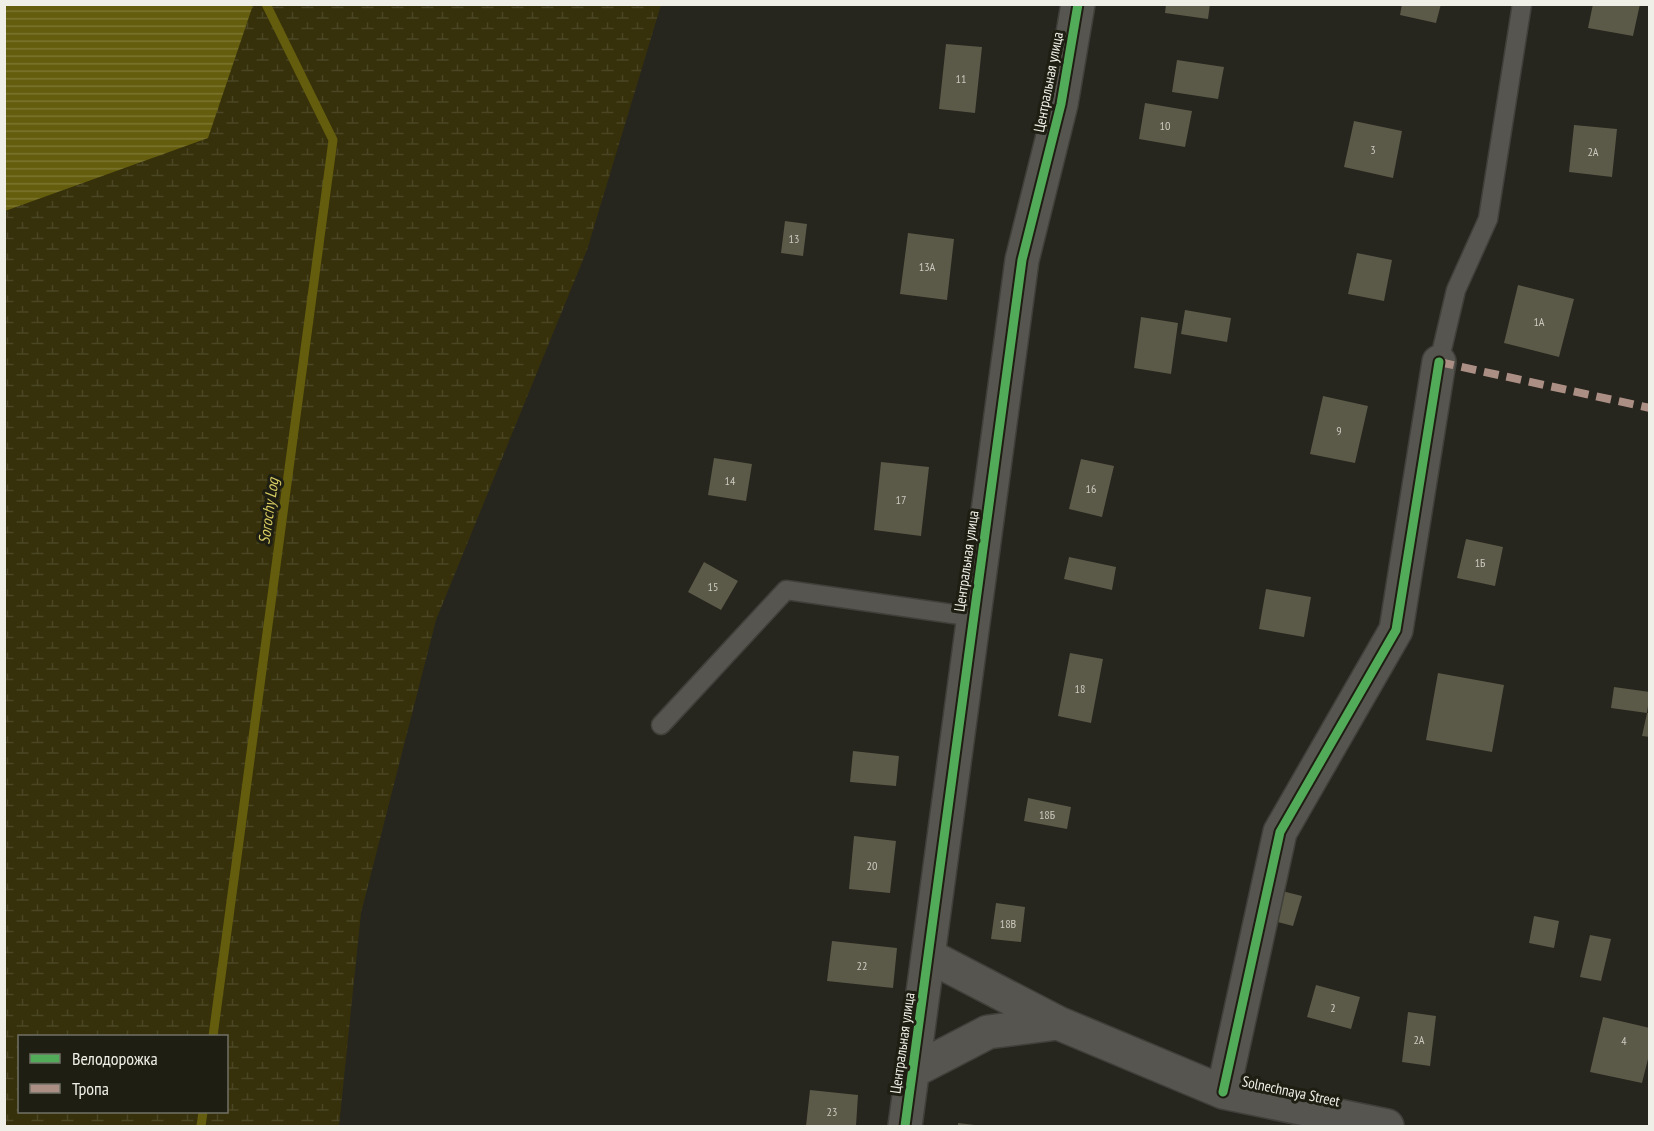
<svg xmlns="http://www.w3.org/2000/svg" width="1654" height="1131" font-family="'PT Sans Narrow',sans-serif">
<defs>
<pattern id="wetland-marsh" width="20" height="14" patternUnits="userSpaceOnUse" patternTransform="scale(1.5)"><rect width="20" height="14" fill="#36310b"/><path d="M1 5h8M5 5V1M11 12h8M15 12V8" fill="none" stroke="#4a4523"/></pattern>
<pattern id="water-rules" width="6" height="5" patternUnits="userSpaceOnUse" patternTransform="scale(1.5)"><rect width="6" height="5" fill="#645d0d"/><path d="M0 2.5h6" fill="none" stroke="#7a7530"/></pattern>
</defs>
<rect width="100%" height="100%" fill="#26251e"/>
<path fill="url(#wetland-marsh)" fill-rule="evenodd" d="M5,5H661L587,250L436,620L361,913L339,1126H5ZM20,1036H226V1112H20Z"/>
<path fill="url(#water-rules)" d="M5,4H253V5L208,138L5,211Z"/>
<g fill="none" stroke-linecap="round" stroke-linejoin="round">
<path stroke="#645d0d" stroke-width="9" d="M213,1036L333,140L266,4
M201,1126L203,1112"/>
</g>
<path fill="#5b5947" d="M1166,4H1210L1208,19L1165,13Z
M1402,4H1441L1436,23L1400,15Z
M1593,4H1640L1633,36L1588,28Z
M946,44L982,47L975,113L939,109Z
M1177,60L1224,67L1218,99L1172,92Z
M1145,103L1192,111L1185,147L1139,139Z
M1354,121L1402,131L1393,178L1344,167Z
M1574,125L1617,129L1612,177L1569,172Z
M785,221L807,224L803,256L781,253Z
M908,233L954,239L947,300L900,294Z
M1357,253L1392,260L1384,301L1348,294Z
M1518,285L1574,299L1559,357L1504,343Z
M1185,310L1231,318L1227,342L1181,334Z
M1141,317L1178,323L1171,374L1134,368Z
M1323,396L1368,406L1355,463L1310,454Z
M714,458L752,464L746,501L708,495Z
M1081,459L1114,466L1102,517L1069,509Z
M881,462L929,467L921,536L874,530Z
M1466,539L1503,547L1495,586L1457,578Z
M1069,557L1116,567L1112,590L1064,579Z
M704,562L738,581L721,610L688,592Z
M1266,589L1311,597L1304,637L1259,629Z
M1070,653L1103,659L1091,723L1058,716Z
M1438,673L1504,685L1492,752L1426,740Z
M1614,687L1650,692L1647,713L1611,708Z
M1647,713H1650V737L1642,736Z
M853,751L899,756L896,786L850,782Z
M1028,798L1071,807L1067,829L1024,821Z
M854,836L896,841L890,893L849,889Z
M1278,890L1302,896L1293,926L1270,920Z
M996,903L1025,907L1021,942L991,939Z
M1534,916L1559,921L1554,948L1529,943Z
M1590,935L1611,939L1601,981L1580,977Z
M832,941L897,948L893,988L827,981Z
M1316,985L1360,997L1351,1029L1307,1017Z
M1408,1012L1436,1016L1430,1066L1402,1062Z
M1603,1017L1650,1028V1051L1642,1083L1590,1072Z
M810,1090L858,1095L856,1126H806Z
M958,1123L975,1125V1126H958Z"/>
<g fill="none" stroke-linecap="round" stroke-linejoin="round">
<g stroke="#403f39" stroke-width="21">
<path id="service" d="M1439,362L1456,290L1488,219L1522,4
M661,725L786,590L974,617"/>
</g>
<g stroke="#403f39" stroke-width="36">
<path id="minor" d="M929,956L1058,1023L1223,1092L1387,1126
M913,1071L988,1032L1058,1023
M1223,1092L1280,832L1396,630L1439,362
M905,1126L1022,260L1061,104L1078,4"/>
</g>
<use href="#service" stroke="#565550" stroke-width="18"/>
<use href="#minor" stroke="#565550" stroke-width="33"/>
<path stroke="#ac8f84" stroke-width="8" stroke-dasharray="15 8" stroke-linecap="butt" d="M1439,362L1650,408"/>
<g stroke="#1f1e12" stroke-width="13">
<path id="cycleway" d="M1223,1092L1280,832L1396,630L1439,362
M905,1126L1022,260L1061,104L1078,4"/>
</g>
<use href="#cycleway" stroke="#51ab58" stroke-width="9"/>
</g>
<g text-anchor="middle" dominant-baseline="central" stroke-width="6" stroke-linejoin="round" paint-order="stroke">
<g font-size="12" fill="#cacabf">
<text x="961" y="78">11</text>
<text x="1165" y="125">10</text>
<text x="1373" y="149">3</text>
<text x="1593" y="151">2А</text>
<text x="794" y="238">13</text>
<text x="927" y="266">13А</text>
<text x="1539" y="321">1А</text>
<text x="1339" y="430">9</text>
<text x="730" y="480">14</text>
<text x="1091" y="488">16</text>
<text x="901" y="499">17</text>
<text x="1480" y="562">1Б</text>
<text x="713" y="586">15</text>
<text x="1080" y="688">18</text>
<text x="1047" y="814">18Б</text>
<text x="872" y="865">20</text>
<text x="1008" y="923">18В</text>
<text x="862" y="965">22</text>
<text x="1333" y="1007">2</text>
<text x="1419" y="1039">2А</text>
<text x="1624" y="1040">4</text>
<text x="832" y="1111">23</text>
</g>
<g font-size="15" fill="#efefe7" stroke="#1f1e12">
<text transform="translate(1048 82) rotate(-79)">Центральная улица</text>
<text transform="translate(966 561) rotate(-82)">Центральная улица</text>
<text transform="translate(902 1043) rotate(-82)">Центральная улица</text>
<text transform="translate(1291 1091) rotate(12)">Solnechnaya Street</text>
</g>
<g font-size="16" font-style="italic" fill="#d7cc62" stroke="#1f1e12">
<text transform="translate(268 511) rotate(-82)">Sorochy Log</text>
</g>
</g>
<rect width="1654" height="1131" fill="none" stroke="#efefe7" stroke-width="12"/>
<rect x="18" y="1035" width="210" height="78" fill="#1f1e12" stroke="#727267" stroke-width="1.5"/>
<rect x="30" y="1054" width="30" height="9" fill="#51ab58" stroke="#727267" stroke-width="1.5"/>
<text x="72" y="1065" font-size="18" fill="#efefe7">Велодорожка</text>
<rect x="30" y="1084" width="30" height="9" fill="#ac8f84" stroke="#727267" stroke-width="1.5"/>
<text x="72" y="1095" font-size="18" fill="#efefe7">Тропа</text>
</svg>
